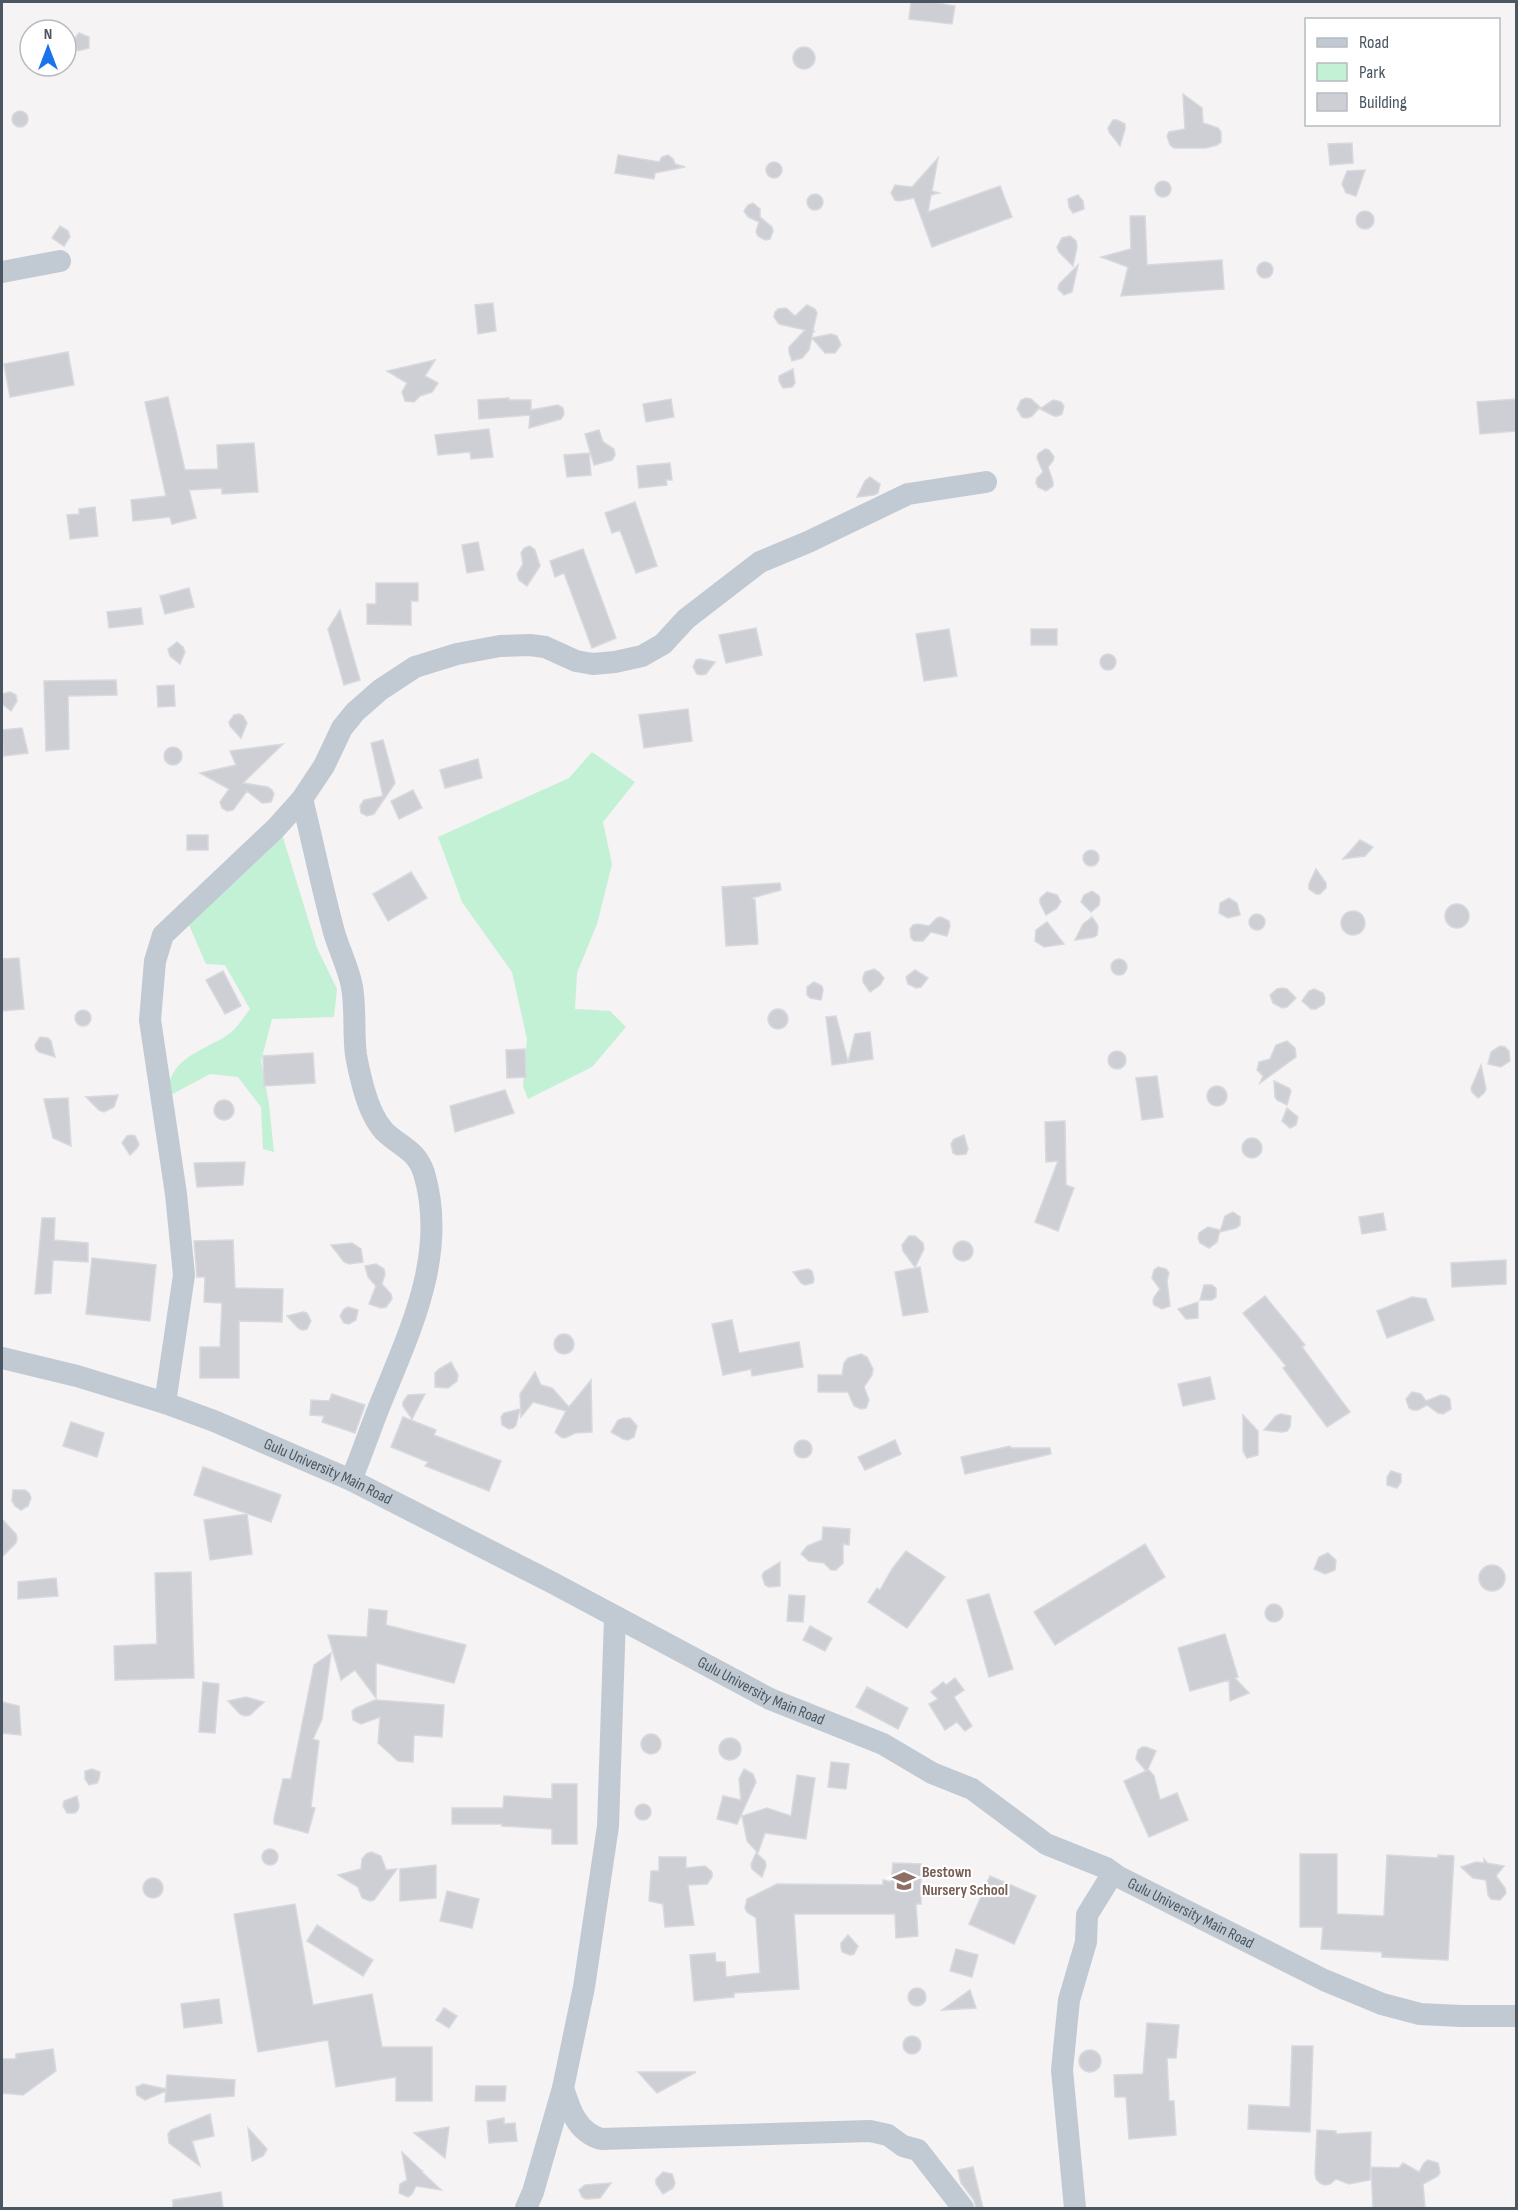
<svg xmlns="http://www.w3.org/2000/svg" width="1518" height="2210" font-family="'Sofia Sans Condensed',sans-serif">
<rect width="100%" height="100%" fill="#f5f3f3"/>
<path fill="#c3f1d5" d="M592,752L635,782L603,822L612,864L597,924L577,973L575,1009L610,1011L626,1027L592,1067L528,1099L523,1086L527,1039L512,972L462,902L438,837L569,778Z
M281,831L317,948L337,989L334,1017L272,1019L261,1061L269,1104L274,1152L263,1149L261,1107L238,1077L210,1074L167,1097C169,1056 201,1053 229,1034C237,1028 244,1017 250,1009L225,965L206,964L189,925Z"/>
<path fill="#cdcfd5" stroke="#d7d9de" stroke-width="1.5" d="M911,2H932L955,6L952,24L909,19Z
M79,33L89,37V48L78,51L72,42Z
M793 58a11 11 0 1 1 22 0a11 11 0 1 1-22 0Z
M1183,94L1202,108L1203,123L1218,128L1221,132V142L1217,145L1206,148H1174L1170,145L1167,136L1169,132L1185,129Z
M12 119a8 8 0 1 1 16 0a8 8 0 1 1-16 0Z
M1113,120H1117L1125,124V129L1120,146L1109,132L1108,128Z
M1352,143L1353,163L1330,165L1328,144Z
M618,155L659,162L662,157L668,155L673,159L675,164L685,167L655,173L654,179L615,173Z
M938,158L932,191L939,193L931,195L928,212L1000,186L1012,217L932,247L914,198L899,201L895,200L891,193L895,185L912,187Z
M766 170a8 8 0 1 1 16 0a8 8 0 1 1-16 0Z
M1365,170L1356,196L1346,193L1342,184L1347,171Z
M1155 189a8 8 0 1 1 16 0a8 8 0 1 1-16 0Z
M807 202a8 8 0 1 1 16 0a8 8 0 1 1-16 0Z
M1078,195L1083,201L1084,209L1073,213L1069,207L1068,199Z
M753,203L760,209V217L772,227L773,231L770,239L765,240L758,236L756,232L759,222L748,217L744,211L748,205Z
M1356 220a9 9 0 1 1 18 0a9 9 0 1 1-18 0Z
M1130,216H1145L1147,265L1222,260L1224,289L1121,296L1128,267L1101,257L1131,249Z
M60,226L68,231L70,237L64,246L52,238Z
M1070,236L1076,241L1077,247L1073,266L1059,252L1057,247L1062,238Z
M1257 270a8 8 0 1 1 16 0a8 8 0 1 1-16 0Z
M1078,265L1072,292L1064,295L1058,289L1059,284Z
M493,303L496,331L478,334L475,305Z
M807,305L815,309L817,313L813,330L815,332L813,331L809,350L802,358L792,361L789,352V347L805,330L779,324L774,317L775,312L778,309L786,308L795,316Z
M831,334L837,336L841,345L835,353H825L812,338Z
M68,352L74,385L10,397L4,364Z
M435,360L425,376L438,383L432,392L420,396L414,402L405,401L402,392L407,383L387,371Z
M793,369L795,383L792,387L783,388L779,381V376Z
M168,397L185,470L218,469L217,445L254,443L258,492L222,494V488L189,490L196,518L172,524L170,517L133,521L131,500L166,496L145,402Z
M509,398V400H531V410L558,405L563,408L564,414L561,419L529,428L530,415L479,419L478,400Z
M1026,398L1031,399L1040,407L1032,416L1027,418L1022,417L1017,409L1021,400Z
M671,399L674,417L646,422L643,404Z
M1516,399V431L1480,434L1477,402Z
M1053,400L1061,402L1064,406L1062,414L1058,416H1054L1040,409Z
M489,429L493,457L471,459L470,452L438,455L435,435Z
M599,430L603,442L614,449L615,455L612,460L594,465L585,434Z
M1045,449L1049,450L1054,457L1053,461L1048,467L1053,482V486L1046,491L1038,487L1036,483L1037,478L1043,472L1037,458L1038,454Z
M589,453L591,475L567,477L564,455Z
M670,463L672,480H666L667,485L639,488L637,466Z
M870,477L880,484L878,493L874,495L857,497L865,481Z
M635,502L657,566L636,573L620,530L612,533L605,513Z
M95,507L98,536L70,539L67,515L79,514V509Z
M478,542L484,570L467,573L462,545Z
M530,546L535,550L540,566L527,586L519,580L517,574L523,564L521,553L524,548Z
M583,549L616,638L592,648L564,573L555,577L550,561Z
M376,583H418V601H411V625L367,624V604H376Z
M189,588L194,607L165,614L160,596Z
M141,608L143,624L109,628L107,612Z
M340,610L360,680L344,685L328,629Z
M756,628L762,655L726,663L719,635Z
M949,629L957,676L924,681L916,634Z
M1031,629H1057V645H1031Z
M177,642L183,647L185,652L180,664L170,656L168,649Z
M1100 662a8 8 0 1 1 16 0a8 8 0 1 1-16 0Z
M700,659L715,662L706,674L701,675L697,674L693,667L696,660Z
M116,680L117,695L68,696L69,749L46,751L44,681Z
M174,685L175,706L158,707L157,686Z
M10,692L16,695L17,701L11,711L2,704V694Z
M688,709L692,741L644,748L639,715Z
M239,714L243,716L247,723L241,738L230,726L229,722L234,715Z
M22,728L28,753L4,756L2,730Z
M383,740L395,783L374,814L367,816L361,813L360,806L364,800L383,796L371,743Z
M283,744L243,783L268,787L272,790L274,794L271,802L262,803L247,791L233,810L227,811L222,808L220,802L229,789L200,773L236,765L230,751Z
M164 756a9 9 0 1 1 18 0a9 9 0 1 1-18 0Z
M478,759L482,778L445,788L440,770Z
M413,790L422,808L399,819L391,801Z
M187,835H208V850H187Z
M1360,840L1373,847L1365,856L1343,859Z
M1083 858a8 8 0 1 1 16 0a8 8 0 1 1-16 0Z
M1316,869L1326,883V888L1320,894H1316L1309,889V884Z
M411,872L427,898L388,921L373,894Z
M780,883L781,890L752,898L755,900L758,944L726,946L722,887Z
M1092,891L1099,896L1100,900L1099,905L1091,912L1081,902L1084,895Z
M1047,892L1057,895L1061,902L1056,909L1046,915L1040,903V898Z
M1229,898L1237,903L1240,915L1228,918L1219,913L1220,903Z
M1445 916a12 12 0 1 1 24 0a12 12 0 1 1-24 0Z
M1341 923a12 12 0 1 1 24 0a12 12 0 1 1-24 0Z
M1249 922a8 8 0 1 1 16 0a8 8 0 1 1-16 0Z
M941,917L949,921L950,926L947,936L931,932L923,941H914L911,938L910,929L913,925L918,924L929,926L937,918Z
M1092,917L1098,926L1097,935L1094,937L1075,940L1083,924Z
M1047,922L1064,944L1044,947L1035,941L1036,930Z
M19,958L24,1009L2,1011V959Z
M1111 967a8 8 0 1 1 16 0a8 8 0 1 1-16 0Z
M874,969L879,972L884,978L880,985L870,992L863,982V977L865,972Z
M915,970L928,978L921,987L916,988L908,984L906,977Z
M223,971L241,1006L225,1014L206,980Z
M814,982L822,986L823,990L821,1000L810,998L807,995V987Z
M1282,988L1287,989L1296,998L1287,1007L1282,1008L1273,1003L1270,995L1277,989Z
M1314,989L1323,993L1325,998L1324,1004L1316,1009H1311L1302,1001L1309,991Z
M768 1019a10 10 0 1 1 20 0a10 10 0 1 1-20 0Z
M75 1018a8 8 0 1 1 16 0a8 8 0 1 1-16 0Z
M836,1016L848,1062L855,1034L870,1032L873,1059L832,1065L826,1017Z
M40,1037L48,1038L51,1041L55,1057L39,1052L36,1049L35,1045Z
M1287,1041L1295,1048L1296,1057L1260,1083L1263,1076L1257,1070L1259,1062L1270,1059L1276,1045Z
M1500,1046L1505,1047L1509,1051L1510,1061L1501,1067L1488,1064L1491,1052Z
M525,1049L526,1077L507,1078L506,1050Z
M1108 1060a9 9 0 1 1 18 0a9 9 0 1 1-18 0Z
M313,1053L315,1083L264,1086L263,1056Z
M1481,1065L1486,1089L1484,1093L1478,1098L1472,1092L1471,1088Z
M1157,1076L1163,1117L1142,1120L1136,1078Z
M1274,1081L1289,1088L1291,1091L1287,1105L1277,1100L1275,1097Z
M1207 1096a10 10 0 1 1 20 0a10 10 0 1 1-20 0Z
M505,1090L514,1113L455,1132L450,1106Z
M118,1095L114,1107L104,1112L99,1110L86,1097Z
M68,1098L71,1146L53,1138L44,1099Z
M214 1110a10 10 0 1 1 20 0a10 10 0 1 1-20 0Z
M1287,1108L1298,1117L1296,1125L1290,1128L1282,1121Z
M1065,1121L1066,1185L1074,1188L1058,1231L1035,1222L1058,1161L1046,1162L1045,1122Z
M131,1135L135,1136L139,1144L137,1148L130,1155L122,1143L127,1136Z
M964,1135L968,1149L966,1154L957,1155L953,1153L951,1144L954,1139Z
M1242 1148a10 10 0 1 1 20 0a10 10 0 1 1-20 0Z
M245,1162L243,1185L197,1187L194,1163Z
M1233,1212L1240,1217V1225L1236,1228L1220,1232L1225,1216Z
M1383,1213L1386,1230L1362,1234L1359,1217Z
M42,1218H55L54,1240L88,1243V1262L53,1260L51,1293L35,1294Z
M1208,1227L1220,1230L1217,1242L1209,1248L1200,1243L1198,1238L1199,1233Z
M909,1236H915L923,1243L924,1249L915,1267L903,1251L902,1245Z
M233,1240L235,1288L283,1289L282,1322L239,1321V1378H200V1347H220L222,1303L204,1302L205,1277H197L194,1241Z
M953 1251a10 10 0 1 1 20 0a10 10 0 1 1-20 0Z
M352,1243L361,1249L363,1262L349,1264L344,1262L331,1245Z
M92,1258L156,1265L150,1321L86,1314Z
M1506,1260V1284L1452,1287L1451,1263Z
M376,1264L384,1269L385,1274L382,1284L391,1294L392,1299L386,1307L381,1308L369,1304L376,1286L368,1277L365,1266Z
M920,1267L928,1312L903,1316L895,1272Z
M1158,1267L1166,1269L1169,1273L1167,1281L1170,1306L1162,1309L1154,1305L1153,1301L1154,1297L1160,1289L1152,1278L1154,1270Z
M808,1269L812,1271L814,1279L813,1283L805,1285L801,1283L793,1272Z
M1204,1285H1212L1216,1288V1297L1212,1300H1200Z
M1265,1296L1305,1345L1302,1347L1350,1412L1327,1427L1283,1368L1286,1366L1243,1313Z
M1412,1297L1426,1299L1434,1320L1387,1338L1377,1311Z
M1198,1302V1318L1186,1319L1178,1309Z
M348,1307L358,1310L356,1320L349,1324L344,1323L340,1316L344,1309Z
M303,1312L307,1313L311,1321L307,1329L302,1330L298,1328L287,1316Z
M732,1320L739,1353L799,1342L803,1367L752,1376L751,1369L723,1375L712,1324Z
M554 1344a10 10 0 1 1 20 0a10 10 0 1 1-20 0Z
M861,1354L867,1357L873,1369L872,1375L864,1387L869,1400L866,1408L861,1409L854,1406L848,1392H818V1375H842L844,1363L848,1358Z
M451,1362L458,1375L457,1381L448,1388L435,1387V1373L439,1369Z
M535,1372L541,1385L552,1388L569,1407L591,1380L592,1432L575,1433L565,1438L561,1437L555,1432L566,1411L533,1402L521,1417L520,1394Z
M1210,1377L1215,1399L1183,1406L1178,1384Z
M1412,1392L1421,1394L1426,1401L1441,1395L1446,1396L1450,1399L1451,1409L1443,1414L1438,1413L1427,1405L1418,1410H1413L1409,1408L1406,1399Z
M332,1394L365,1405L355,1433L322,1422L324,1416L310,1415L311,1400L329,1401Z
M425,1394L412,1419L403,1406V1402L408,1395Z
M520,1409L516,1425L513,1428L509,1429L502,1425L501,1417L504,1413Z
M1281,1414L1291,1416L1290,1427L1287,1431L1282,1432L1264,1430L1276,1416Z
M1243,1415L1258,1431V1455L1247,1458L1243,1451Z
M403,1417L436,1430L434,1435L501,1461L489,1491L425,1466L428,1462L391,1447Z
M624,1418H630L637,1426L634,1437L628,1440L623,1439L611,1432L618,1420Z
M71,1422L104,1433L97,1457L63,1446Z
M794 1449a9 9 0 1 1 18 0a9 9 0 1 1-18 0Z
M895,1440L901,1454L865,1470L858,1457Z
M1010,1446L1011,1448H1050L1051,1454L965,1474L961,1457Z
M203,1467L281,1495L271,1522L194,1495Z
M1391,1471L1401,1474V1482L1397,1488L1387,1485V1477Z
M13,1490H25L29,1493L31,1498L28,1506L21,1510L15,1506L12,1501Z
M247,1514L252,1554L210,1560L204,1520Z
M2,1519L16,1534L17,1538L16,1543L2,1557Z
M823,1527L850,1529L849,1545L843,1544V1563L836,1570H831L824,1563L809,1561L801,1554L807,1546L822,1540Z
M1145,1544L1165,1577L1055,1645L1034,1612Z
M906,1551L945,1577L907,1628L868,1602L877,1588L880,1590L892,1569Z
M1328,1553L1336,1560L1335,1570L1325,1574L1314,1569L1319,1557Z
M780,1562V1586L769,1587L765,1585L762,1576L764,1572Z
M1479 1578a13 13 0 1 1 26 0a13 13 0 1 1-26 0Z
M191,1572L194,1678L115,1680L114,1646L157,1644L155,1573Z
M56,1578L58,1596L18,1599V1582Z
M989,1594L1013,1669L989,1677L967,1600Z
M789,1595L805,1596L803,1622L787,1621Z
M1265 1613a9 9 0 1 1 18 0a9 9 0 1 1-18 0Z
M369,1609L387,1611L386,1625L466,1645L454,1683L376,1663V1698L355,1670L341,1680L328,1635L367,1637Z
M810,1626L832,1638L825,1651L803,1640Z
M1225,1634L1238,1677L1235,1678L1249,1693L1230,1701L1229,1680L1190,1691L1178,1648Z
M331,1653L322,1719L313,1739L319,1741L311,1807L315,1808L308,1833L274,1824V1818L283,1779H291L314,1665Z
M955,1678L964,1690L954,1697L972,1726L965,1731L957,1722L945,1730L929,1704L938,1699L931,1692L943,1682L946,1685Z
M203,1682L219,1684L215,1733L199,1732Z
M867,1687L908,1708L898,1729L856,1707Z
M246,1697L264,1702L250,1715L245,1716L240,1714L228,1701Z
M375,1700L444,1705L442,1737L414,1735L413,1762L398,1761L378,1743L380,1717L361,1724L353,1720L352,1711L356,1708Z
M2,1702L19,1706L21,1735L2,1733Z
M641 1744a10 10 0 1 1 20 0a10 10 0 1 1-20 0Z
M719 1749a11 11 0 1 1 22 0a11 11 0 1 1-22 0Z
M1142,1747H1146L1156,1751L1147,1771L1149,1770L1154,1776L1160,1800L1177,1793L1188,1820L1149,1837L1124,1781L1146,1771L1136,1759L1138,1750Z
M831,1762L849,1764L846,1789L828,1787Z
M92,1769L100,1772L99,1779L97,1783L89,1785L85,1779V1771Z
M744,1769L753,1774L756,1782L737,1824L717,1819L723,1796L741,1800L739,1779Z
M797,1775L815,1778L806,1839L765,1833L758,1853L747,1841L742,1816L767,1808L791,1816Z
M552,1784H577V1844H552V1829L502,1826V1824H452V1808H503L504,1796L552,1799Z
M77,1796L79,1806L78,1810L75,1813H67L63,1806L64,1801Z
M635 1812a8 8 0 1 1 16 0a8 8 0 1 1-16 0Z
M262 1857a8 8 0 1 1 16 0a8 8 0 1 1-16 0Z
M371,1852L381,1856L386,1870L397,1869L374,1900L370,1901L362,1898L358,1887L338,1875L361,1869L362,1859L366,1854Z
M756,1853L765,1861L766,1866L762,1877L752,1869L751,1864Z
M1300,1854H1337V1914L1384,1916L1387,1855L1438,1858V1855L1454,1856L1448,1960L1382,1957V1952L1321,1949L1323,1927H1300Z
M659,1857H686V1868L705,1866L712,1872V1877L707,1884L688,1885L694,1925L665,1927L663,1904L649,1901L651,1871H659Z
M1484,1859L1487,1863L1504,1866L1496,1876L1505,1888L1506,1893L1500,1900L1491,1899L1488,1895L1486,1880L1473,1878L1461,1867L1476,1862L1484,1863Z
M893,1863L921,1864V1904H916L918,1936L896,1938L895,1914H794L799,1989L734,1993V1997L694,2001L690,1955L715,1953L716,1962H725L726,1977L760,1973L756,1918L747,1912L745,1908L747,1899L777,1884L883,1885V1880L891,1882Z
M436,1865V1898L400,1901V1869Z
M990,1876L1036,1896L1014,1944L969,1924Z
M143 1888a10 10 0 1 1 20 0a10 10 0 1 1-20 0Z
M447,1891L479,1899L472,1928L440,1921Z
M295,1904L313,2005L372,1994L382,2047H432V2101H396V2077L336,2087L328,2040L258,2052L234,1914Z
M317,1925L373,1960L363,1976L307,1941Z
M848,1935L858,1946L854,1954L850,1955L842,1952L841,1947V1943Z
M956,1949L978,1955L972,1977L950,1971Z
M908 1997a9 9 0 1 1 18 0a9 9 0 1 1-18 0Z
M970,1990L976,2008L942,2010Z
M219,1999L222,2023L184,2028L181,2004Z
M444,2008L457,2016L449,2028L436,2020Z
M1147,2023L1179,2025L1176,2058H1167L1169,2101H1174L1176,2135L1129,2139L1126,2097H1115L1114,2075L1143,2074Z
M903 2045a9 9 0 1 1 18 0a9 9 0 1 1-18 0Z
M1292,2046H1313L1310,2132L1248,2129L1249,2105L1290,2107Z
M53,2049L56,2071L23,2095L2,2093V2059H16V2054Z
M1079 2061a11 11 0 1 1 22 0a11 11 0 1 1-22 0Z
M638,2072H696L657,2093Z
M167,2075L235,2080L234,2096L165,2102L166,2091L145,2100L137,2095L136,2087L143,2084L166,2089Z
M476,2086H506L505,2101H475Z
M210,2114L214,2136L192,2141L200,2166L169,2143L168,2134L171,2130Z
M504,2118V2124L515,2123L517,2141L489,2143L487,2121Z
M449,2127L445,2158L414,2133Z
M248,2128L267,2149L263,2156L252,2161Z
M1317,2130L1336,2131V2134L1371,2132L1370,2180L1349,2184L1336,2179L1330,2184L1325,2185L1320,2183L1316,2179L1315,2173Z
M402,2152L422,2171L423,2170L422,2172L441,2190L416,2186L412,2194L408,2197L399,2193L400,2184L407,2180Z
M1428,2160L1438,2163L1440,2172L1438,2176L1423,2184L1425,2208H1373L1371,2167L1399,2168L1403,2163L1419,2172L1424,2163Z
M973,2167L983,2208H976L974,2200L961,2183L958,2170Z
M663,2172L672,2174L675,2183L673,2188L663,2194L656,2184V2179Z
M611,2183L600,2198L586,2199L582,2197L579,2190L585,2185Z
M221,2192L223,2208H173V2200Z"/>
<g fill="none" stroke-linecap="round" stroke-linejoin="round">
<g stroke="#c1cad2" stroke-width="22">
<path d="M2,272L60,261"/>
<path id="s1" d="M2,1358L77,1376L165,1403L214,1421L351,1480L551,1582L770,1699L883,1744L932,1773L972,1789L1046,1844L1106,1868L1117,1876L1324,1980L1382,2004L1420,2014L1461,2016H1516"/>
<path d="M165,1403L184,1275L176,1194L150,1020L155,961L163,935L276,828L302,799"/>
<path d="M351,1480C363,1452 372,1423 384,1395C413,1324 447,1251 424,1173C416,1149 400,1147 384,1131C374,1120 368,1104 364,1090C361,1079 358,1067 356,1055C353,1033 356,1010 352,987C349,969 339,950 334,932C322,888 313,843 302,799L324,766L342,728L355,712L380,690L415,667L457,654L500,646L530,645L545,647L576,661L593,664L615,662L642,656L663,644L686,619L760,562L808,542L908,494L986,482"/>
<path d="M563,2088C570,2110 577,2132 601,2139L870,2131L888,2135L903,2146L918,2150L963,2208"/>
<path d="M526,2208L533,2192L563,2088L584,1987L608,1826L615,1617"/>
<path d="M1075,2208L1062,2070L1069,2000L1086,1942L1087,1915L1113,1873"/>
</g>
</g>
<defs>
<g id="school-bare" transform="scale(1.8)"><path d="M0-5L7-2L0 1L-7-2ZM-4 1L0 2.5L4 1V4Q0 6-4 4Z" fill="#8d6e63" stroke="#fff" stroke-width="2.5" paint-order="stroke"/></g>
</defs>
<g fill-rule="evenodd">
<use href="#school-bare" x="904" y="1881"/>
</g>
<g text-anchor="middle" dominant-baseline="central" stroke-width="4.5" stroke-linejoin="round" paint-order="stroke">
<g font-size="16" fill="#4a5661" stroke="#fff">
<text stroke="none"><textPath href="#s1" startOffset="346">Gulu University Main Road</textPath></text>
<text stroke="none"><textPath href="#s1" startOffset="832">Gulu University Main Road</textPath></text>
<text stroke="none"><textPath href="#s1" startOffset="1318">Gulu University Main Road</textPath></text>
</g>
<g font-size="16" font-weight="bold" fill="#785e54" stroke="#fff" text-anchor="start">
<text x="922" y="1872">Bestown<tspan x="922" dy="18">Nursery School</tspan></text>
</g>
</g>
<rect width="1518" height="2210" fill="none" stroke="#4a5661" stroke-width="6"/>
<rect x="1305" y="18" width="195" height="108" fill="#ffffff" stroke="#b7bbc0" stroke-width="1.5"/>
<rect x="1317" y="38" width="30" height="9" fill="#c1cad2" stroke="#b7bbc0" stroke-width="1.5"/>
<text x="1359" y="48" font-size="18" fill="#4a5661">Road</text>
<rect x="1317" y="63" width="30" height="18" fill="#c3f1d5" stroke="#b7bbc0" stroke-width="1.5"/>
<text x="1359" y="78" font-size="18" fill="#4a5661">Park</text>
<rect x="1317" y="93" width="30" height="18" fill="#cdcfd5" stroke="#b7bbc0" stroke-width="1.5"/>
<text x="1359" y="108" font-size="18" fill="#4a5661">Building</text>
<g transform="translate(48 48)"><circle r="28" fill="#ffffff" stroke="#b7bbc0" stroke-width="1.5"/>
<path d="M0-4.5L10 22L0 15L-10 22Z" fill="#1a73e8"/>
<text y="-9" font-size="16" font-weight="bold" text-anchor="middle" fill="#4a5661">N</text>
</g>
</svg>
